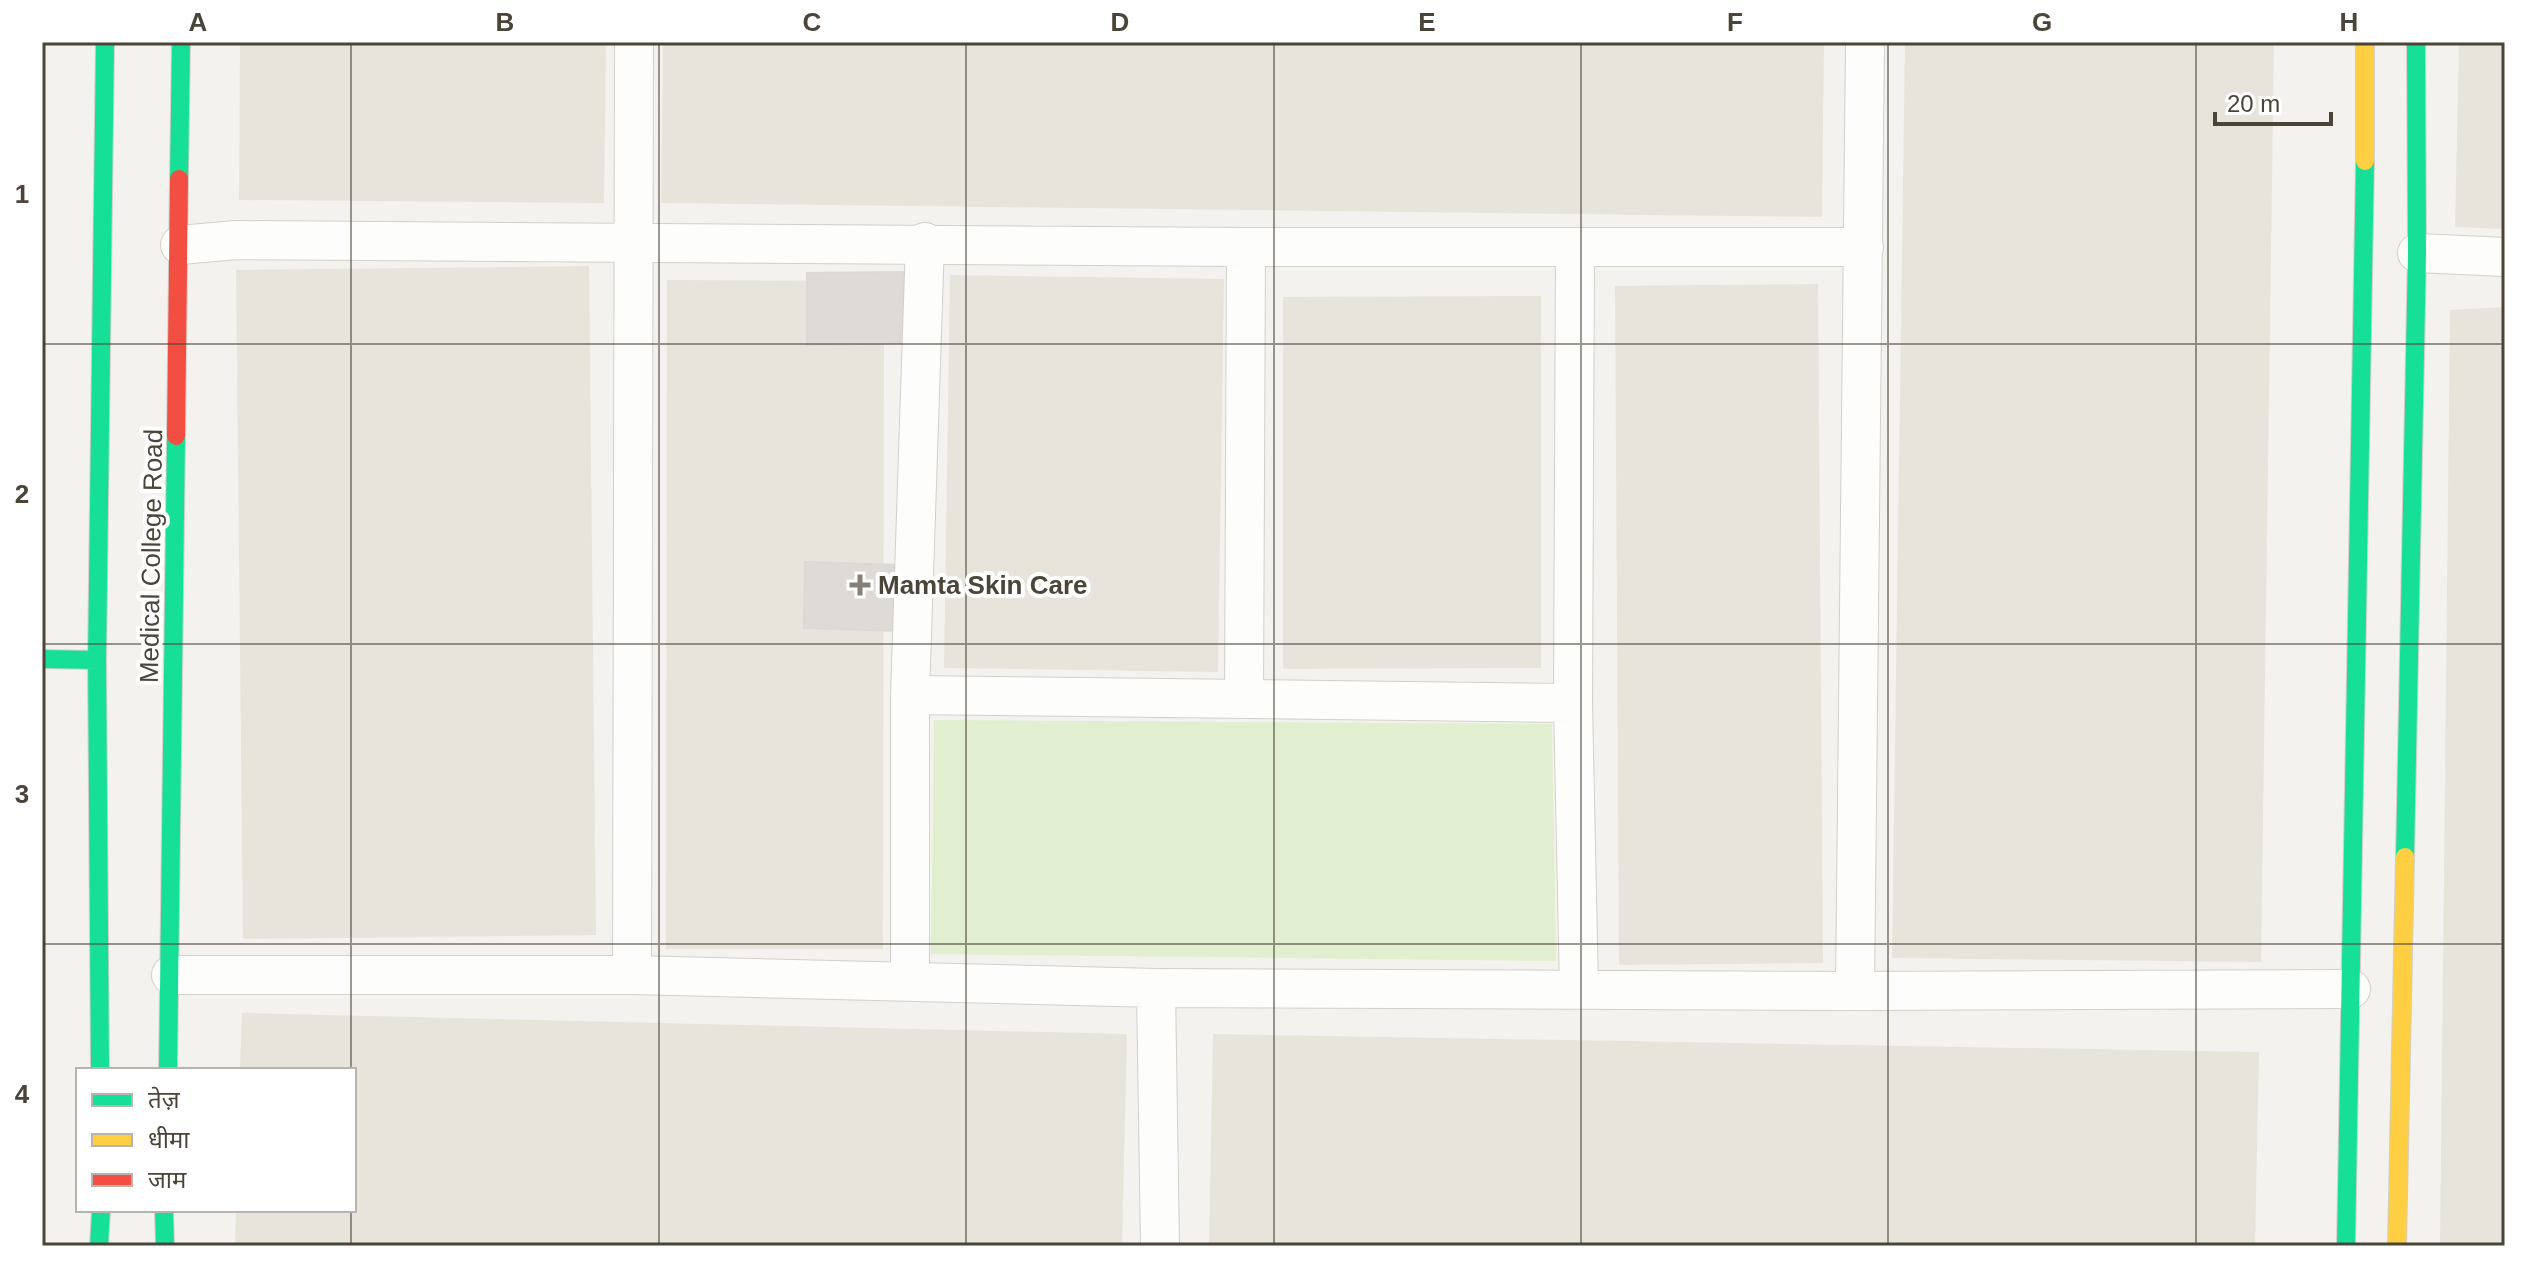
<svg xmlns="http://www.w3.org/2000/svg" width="2547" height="1288" font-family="Arial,'Noto Sans Devanagari',sans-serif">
<rect width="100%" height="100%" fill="#f4f2ee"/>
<path fill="#e7e4dc" d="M240,42H606L604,203L239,200Z
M663,42H1824L1822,217L661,203Z
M1905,42H2274L2261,962L1892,958Z
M2459,42H2505V229L2455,227Z
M589,266L596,935L243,939L236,270Z
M950,275L1224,279L1218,672L944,668Z
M667,280L884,281L883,949H666Z
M1818,284L1823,963L1619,965L1615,286Z
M1541,296V668L1283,669V297Z
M2505,307V1246H2440L2450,310Z
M242,1013L1127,1034L1122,1246H235L236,1210H354V1070H240Z
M1213,1034L2259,1052L2255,1246H1209Z"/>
<path fill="#e1eecf" d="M934,720L1552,724L1556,961L931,954Z"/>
<path fill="#dedbd6" stroke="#dcd9d4" stroke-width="2" d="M903,272L904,343L807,345V273Z
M805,562L902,565L900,631L804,628Z"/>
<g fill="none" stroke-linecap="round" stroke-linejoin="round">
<g stroke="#d2d0cb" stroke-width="40">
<path id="street" d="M1865,42L1855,991L2351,989
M180,245L236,240L1246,247H1864
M1575,247L1573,703L1579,990
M2417,253L2505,257
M910,695L1573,703
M1244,699L1246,247
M171,975H632L1156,988L1855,991
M632,975L634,42
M910,980V695L925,242
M1156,988L1160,1246"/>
</g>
<g stroke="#d3cfc5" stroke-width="20">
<path id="fast" d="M179,179L181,42
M42,659L97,660
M2405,857L2417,253L2416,42
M100,1070L97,660L105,42
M168,1070L176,436
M164,1210L165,1246
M99,1246L101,1210
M2346,1246L2365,161"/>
</g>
<g stroke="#d3cfc5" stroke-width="20">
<path id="slow" d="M2365,42V161
M2397,1246L2405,857"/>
</g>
<g stroke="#d3cfc5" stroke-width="20">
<path id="jam" d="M176,436L179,179"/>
</g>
<use href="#street" stroke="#fdfdfc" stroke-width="38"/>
<use href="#fast" stroke="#16e098" stroke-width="18"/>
<use href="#slow" stroke="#ffcf43" stroke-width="18"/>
<use href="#jam" stroke="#f24e42" stroke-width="18"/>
</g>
<path fill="none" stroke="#4b4439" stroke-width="2" stroke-opacity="0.55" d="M351,42V1070M659,42V1246M966,42V1246M1274,42V1246M1581,42V1246M1888,42V1246M2196,42V1246M42,344H2505M42,644H2505M42,944H2505M351,1210V1246"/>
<path fill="#868178" stroke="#fff" stroke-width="3" d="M856 573h8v8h8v8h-8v8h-8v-8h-8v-8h8z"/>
<g text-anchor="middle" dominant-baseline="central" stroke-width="8" stroke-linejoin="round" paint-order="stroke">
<g font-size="26" fill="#4b4439" stroke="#fff">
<text transform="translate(151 556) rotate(-89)">Medical College Road</text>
</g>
<g font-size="26" font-weight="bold" fill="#4b4439" stroke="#fff" text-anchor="start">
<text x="878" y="585">Mamta Skin Care</text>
</g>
</g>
<rect width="2547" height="1288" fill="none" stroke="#ffffff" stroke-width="88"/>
<rect x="76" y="1068" width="280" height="144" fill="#ffffff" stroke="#b7b4b0" stroke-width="2"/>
<rect x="92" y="1094" width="40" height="12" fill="#16e098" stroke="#b7b4b0" stroke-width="2"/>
<text x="148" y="1108" font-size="24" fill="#4b4439">तेज़</text>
<rect x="92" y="1134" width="40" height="12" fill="#ffcf43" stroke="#b7b4b0" stroke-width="2"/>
<text x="148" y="1148" font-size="24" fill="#4b4439">धीमा</text>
<rect x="92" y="1174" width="40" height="12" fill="#f24e42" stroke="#b7b4b0" stroke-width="2"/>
<text x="148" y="1188" font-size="24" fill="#4b4439">जाम</text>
<path d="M2215 112v12h116v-12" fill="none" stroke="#4b4439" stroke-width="4"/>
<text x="2227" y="112" font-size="24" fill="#4b4439" stroke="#ffffff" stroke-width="6" paint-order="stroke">20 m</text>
<rect x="44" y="44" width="2459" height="1200" fill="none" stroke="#4b4439" stroke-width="3"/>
<g font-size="26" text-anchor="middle" font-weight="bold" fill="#4b4439">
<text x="198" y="31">A</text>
<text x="505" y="31">B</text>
<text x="812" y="31">C</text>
<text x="1120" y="31">D</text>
<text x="1427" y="31">E</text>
<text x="1735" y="31">F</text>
<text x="2042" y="31">G</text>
<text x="2349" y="31">H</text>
<text x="22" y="203">1</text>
<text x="22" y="503">2</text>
<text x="22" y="803">3</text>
<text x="22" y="1103">4</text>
</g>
</svg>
